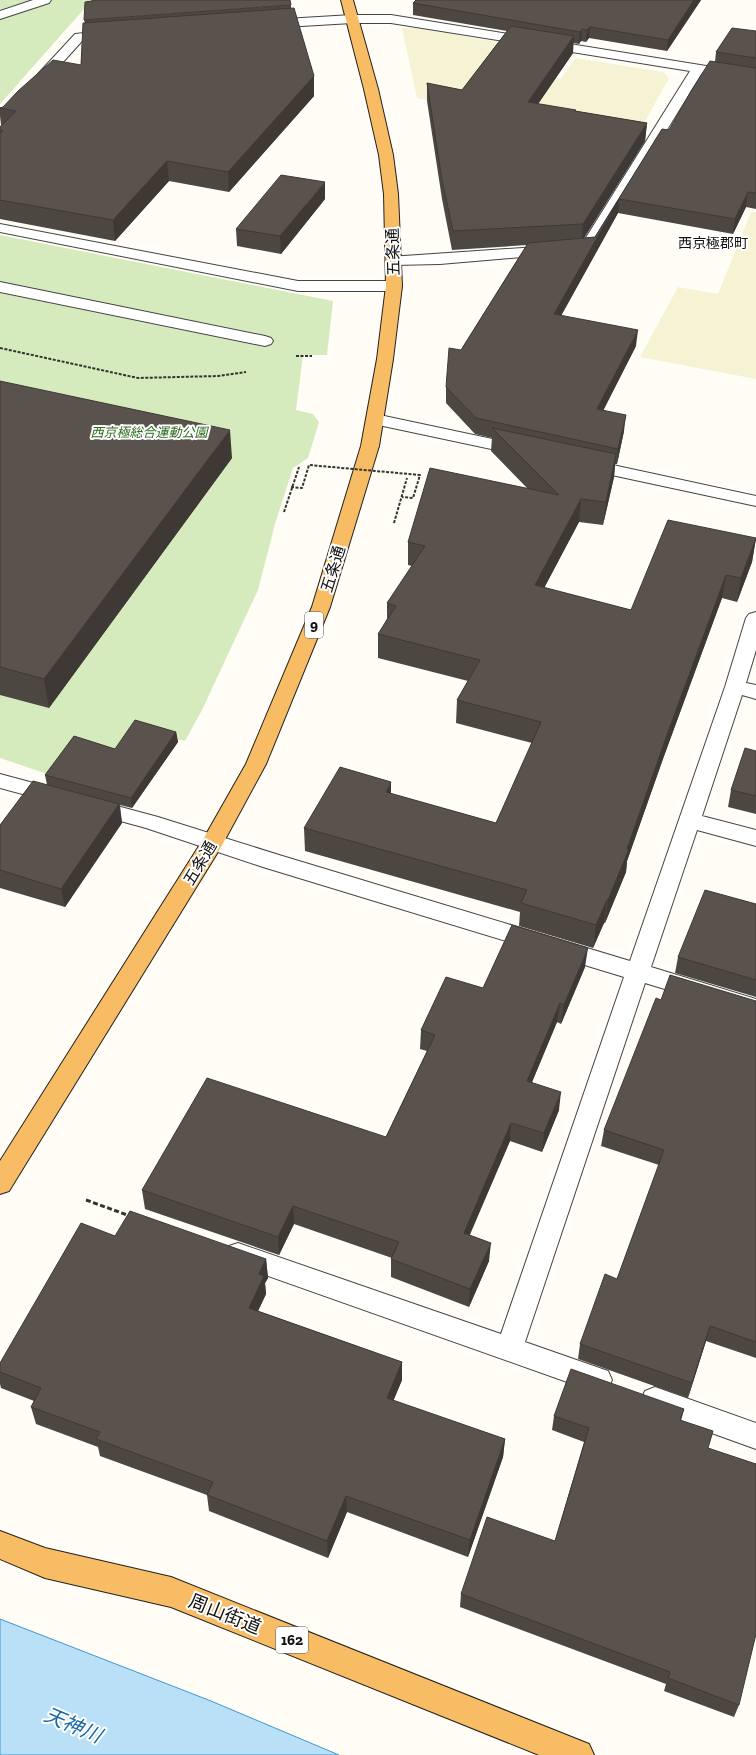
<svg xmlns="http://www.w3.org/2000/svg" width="756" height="1755" font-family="'Zilla Slab','Noto Sans JP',serif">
<rect width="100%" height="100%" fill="#fffdf5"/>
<path fill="#f6f3d4" d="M402,28H419L501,43L486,66L561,79L575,58L663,72L669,78L637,136L417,98Z
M751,212H756V379L640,357L678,287L718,294Z"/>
<path fill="#d5ebbd" d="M0,0H92L0,104Z
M0,235L333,301L327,355H303L296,410L313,414L319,422L308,458L293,468L275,524L258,590L202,710L185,741L133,727L86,787L0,758Z"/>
<path fill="#b9e0f7" stroke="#3f96cf" d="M0,1619L211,1701L339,1755H0Z"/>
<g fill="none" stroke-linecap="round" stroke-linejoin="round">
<g stroke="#444" stroke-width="2">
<path id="service" d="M33,0H51L49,3L0,19V11Z
M0,282L265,336L271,338L273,341L271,344L265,346L0,292Z"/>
</g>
<g stroke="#444" stroke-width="2">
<path id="minor" d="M352,15H391L756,74V82L702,73L592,251L440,264L394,265L389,263L386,260L389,257L582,244L690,71L391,23H352L268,28L264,27L262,24L264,21L268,20Z
M112,30L116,31L118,34L116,37L83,40L5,126L0,127V115L75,34Z
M0,224L298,281H394L399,283L402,286L399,289L394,291H298L0,232Z
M375,414L520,445L526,446L529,450L526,454L520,455L369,423L367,419L369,415Z
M585,459L756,496V506L579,468L576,464L579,460Z
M756,612V650L746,683L756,685V699L742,695L702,816L756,830V846L697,830L651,967L756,999V1017L645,983L525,1342L608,1371L612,1380L608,1389L598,1393L229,1262L225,1254L229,1246L238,1243L501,1334L624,977L263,867L146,828L84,811L80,806L84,801L91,799L158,817L279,855L630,961L725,687L746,618L749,614Z
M0,774L63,791L67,796L63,801L56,803L0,788Z
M655,1387L756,1423V1449L645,1409L641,1400L645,1391Z"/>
</g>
<g stroke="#222" stroke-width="2">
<path id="trunk" d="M341,0H353L378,89L393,155L398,194L402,286L393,359L379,446L330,607L266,764L221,847L9,1191L0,1194V1161L204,838L246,764L312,607L361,446L377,359L386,286L384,194L379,155L364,89Z
M0,1531L45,1548L171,1577L589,1744L594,1755H539L171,1607L45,1578L0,1559Z"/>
</g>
<path stroke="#333" stroke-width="2" stroke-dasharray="3 1.5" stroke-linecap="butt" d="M0,348L138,378L218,376L246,372
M296,356H312
M284,512L299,467
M394,523L407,478"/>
<path stroke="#333" stroke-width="3" stroke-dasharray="5 2.5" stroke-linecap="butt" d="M86,1200L130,1216"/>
<use href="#service" fill="#fff" fill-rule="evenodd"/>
<use href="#minor" fill="#fff" fill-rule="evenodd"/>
<use href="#trunk" fill="#f7bc64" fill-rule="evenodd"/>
<path stroke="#333" stroke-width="2" stroke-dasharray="3 1.5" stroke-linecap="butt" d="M291,487L302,488L309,465L420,475L413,498L402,497"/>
</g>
<path fill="#4d4742" d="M701,0L667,51L589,38L586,42L581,41L579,44L573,43V53L538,104L576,111L647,123L645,141L584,238L595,237L662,129L669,130L715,62L716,52L756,31V209L746,207L733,234L618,213L561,316L636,346L603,410L624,431L617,464H615L614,477L603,525L579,522L544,588L631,610L756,538L752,562L737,602L722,598L664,756L627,861L626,872L605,923H604L593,948L519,926L520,912L305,851L304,828L391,794L496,823L532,743L456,723L457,700L468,681L378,658V634L387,619V603L412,566L408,565V542L528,489L491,451L492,438L475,434L446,403V387L461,350L527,245L452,250L442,199L427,101V83L462,90L507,31L413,15V3Z
M291,5V9L314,76V96L229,192L169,181L115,241L0,219V127L1,125L0,116V108L3,107L81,65L85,23L84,20Z
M325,199L281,254L237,246L236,229Z
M0,381L232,458L49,708L0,695Z
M176,732L178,742L132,808L120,805L122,823L65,907L0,888V825L47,785L45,775L115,749Z
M756,751V814L728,807L731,790Z
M756,904V997L675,973L678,957Z
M585,967L561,1024L557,1022L532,1082L559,1110L542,1152L510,1141L469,1235L489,1261L469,1307L391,1277V1259L392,1258L294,1224L279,1255L145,1209L142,1190L386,1137L427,1051L420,1049L421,1030L483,988Z
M661,1000L756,1001V1358L706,1341L688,1398L578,1359L580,1344L617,1279L659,1165L601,1146L604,1130Z
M115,1236L266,1259L268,1278L265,1283L266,1294L258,1311L402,1362V1380L393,1401L505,1439L503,1457L468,1557L347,1512L328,1558L209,1511L207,1495L100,1456L98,1447L36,1424L31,1407L34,1401L1,1388L0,1384V1363Z
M684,1409L681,1421L708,1448L739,1705L734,1717L664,1691L666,1684L460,1607L461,1594L555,1541L584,1442L552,1430L554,1416Z"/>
<path fill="#3f3936" d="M694,0H701L667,51L668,40Z
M590,27L589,38L586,42L587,30Z
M582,29L581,41L579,44L580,32Z
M574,36L573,53L527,120L528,102Z
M314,76V96L229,192L228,172Z
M647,123L645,141L581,243L583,224Z
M167,161L169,181L115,241L113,220Z
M325,182V199L281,254L280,236Z
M748,192L746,207L733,234L735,219Z
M619,199L618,213L553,330L554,314Z
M638,330L636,346L596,425L597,409Z
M626,415L624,431L617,464L618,449Z
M230,430L232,458L49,708L44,679Z
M616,454L614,477L603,525L606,502Z
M581,499L579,522L533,609L535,585Z
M756,538L752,562L737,602L741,578Z
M726,575L722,598L664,756L627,861L626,872L605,923L608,900L668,732Z
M176,732L178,742L132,808L131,798Z
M391,782V805L386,792Z
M119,804L122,823L65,907L61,889Z
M607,900L604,923L593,948L596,925Z
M588,948L585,967L561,1024L564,1005Z
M560,1003L557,1022L525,1099L527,1081Z
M561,1092L559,1110L542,1152L544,1133Z
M511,1123L510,1141L463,1251L464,1233Z
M293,1206L294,1224L279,1255L278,1237Z
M491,1243L489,1261L469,1307L470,1289Z
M266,1259L268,1278L265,1283L266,1294L251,1326L249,1308L259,1274Z
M710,1326L706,1341L688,1398L692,1383Z
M402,1362V1380L387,1416V1398Z
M505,1439L503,1457L468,1557L470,1540Z
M346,1496L347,1512L328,1558L327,1541Z"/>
<path fill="#5a524d" stroke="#3f3936" d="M92,0H290L291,5L84,20L85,2L92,1Z
M416,0H694L668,40L590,27L587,30L582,29L580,32L413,3Z
M294,8L314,76L228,172L167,161L113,220L0,200V133L3,131L0,130V127L16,111L0,108L3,107L18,91L53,60L81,65L83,23Z
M511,26L574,36L528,102L576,110L575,111L647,123L583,224L453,231L442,180L427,83L462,90Z
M732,28L756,31V58L716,52Z
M710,61L756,68V193L748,192L735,219L619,199L554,314L638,330L597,409L626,415L618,449L476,418L446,387L449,348L461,350L528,243L595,237L662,129L669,130L691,91Z
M281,175L325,182L280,236L236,229Z
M0,381L230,430L44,679L0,667Z
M492,428L616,454L606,502L581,499L535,585L631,610L668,520L756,538L741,578L726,575L668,732L627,849H629L608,900H607L596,925L521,903L527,890L304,828L340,767L391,782L386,792L496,823L541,722L457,700L480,660L378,634L396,606L387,603L425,546L408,542L430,468L559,495Z
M135,720L176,732L131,798L45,775L74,736L115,749Z
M745,748L756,751V796L731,790Z
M33,781L119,804L61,889L0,870V825Z
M705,890L756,904V980L678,957Z
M512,925L588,948L564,1005L560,1003L527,1081L561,1092L544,1133L511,1123L464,1233L491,1243L470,1289L391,1259L399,1242L293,1206L278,1237L142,1190L207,1078L386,1137L435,1035L421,1030L446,977L483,988Z
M670,975L756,1001V1342L710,1326L692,1383L580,1344L605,1274L617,1279L664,1150L604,1130L656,998L661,1000Z
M130,1211L266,1259L259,1274L264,1276L249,1308L402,1362L387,1398L505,1439L470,1540L346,1496L327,1541L207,1495L213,1482L96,1439L100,1432L31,1407L41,1388L0,1372V1363L81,1223L115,1236Z
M571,1369L684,1409L680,1420L713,1431L708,1448L756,1464V1634L739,1705L668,1678L670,1672L461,1594L487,1517L555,1541L589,1428L554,1416Z"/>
<g text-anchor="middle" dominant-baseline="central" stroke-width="4" stroke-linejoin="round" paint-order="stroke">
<g font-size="13" font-style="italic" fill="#2f6b1f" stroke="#fff">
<text x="149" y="432">西京極総合運動公園</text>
</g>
<g font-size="14" fill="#111" stroke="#fff">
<text x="713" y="243">西京極郡町</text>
</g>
<g fill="#fff" stroke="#585858" stroke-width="1">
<rect x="305" y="612" width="18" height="26" rx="3"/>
<rect x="276" y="1627" width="32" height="26" rx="3"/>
</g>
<g font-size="15" font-weight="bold" fill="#111">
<text x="314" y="625">9</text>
<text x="292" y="1640">162</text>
</g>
<g font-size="16" fill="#111" stroke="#fff">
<text transform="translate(393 252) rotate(-92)">五条通</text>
<text transform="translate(333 569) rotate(-73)">五条通</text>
<text transform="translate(200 863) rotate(-59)">五条通</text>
</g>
<g font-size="19" fill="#111" stroke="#fff">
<text transform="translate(225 1614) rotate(22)">周山街道</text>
</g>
<g font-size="20" font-style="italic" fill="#1768a6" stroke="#fff">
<text transform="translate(73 1725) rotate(23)">天神川</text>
</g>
</g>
</svg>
